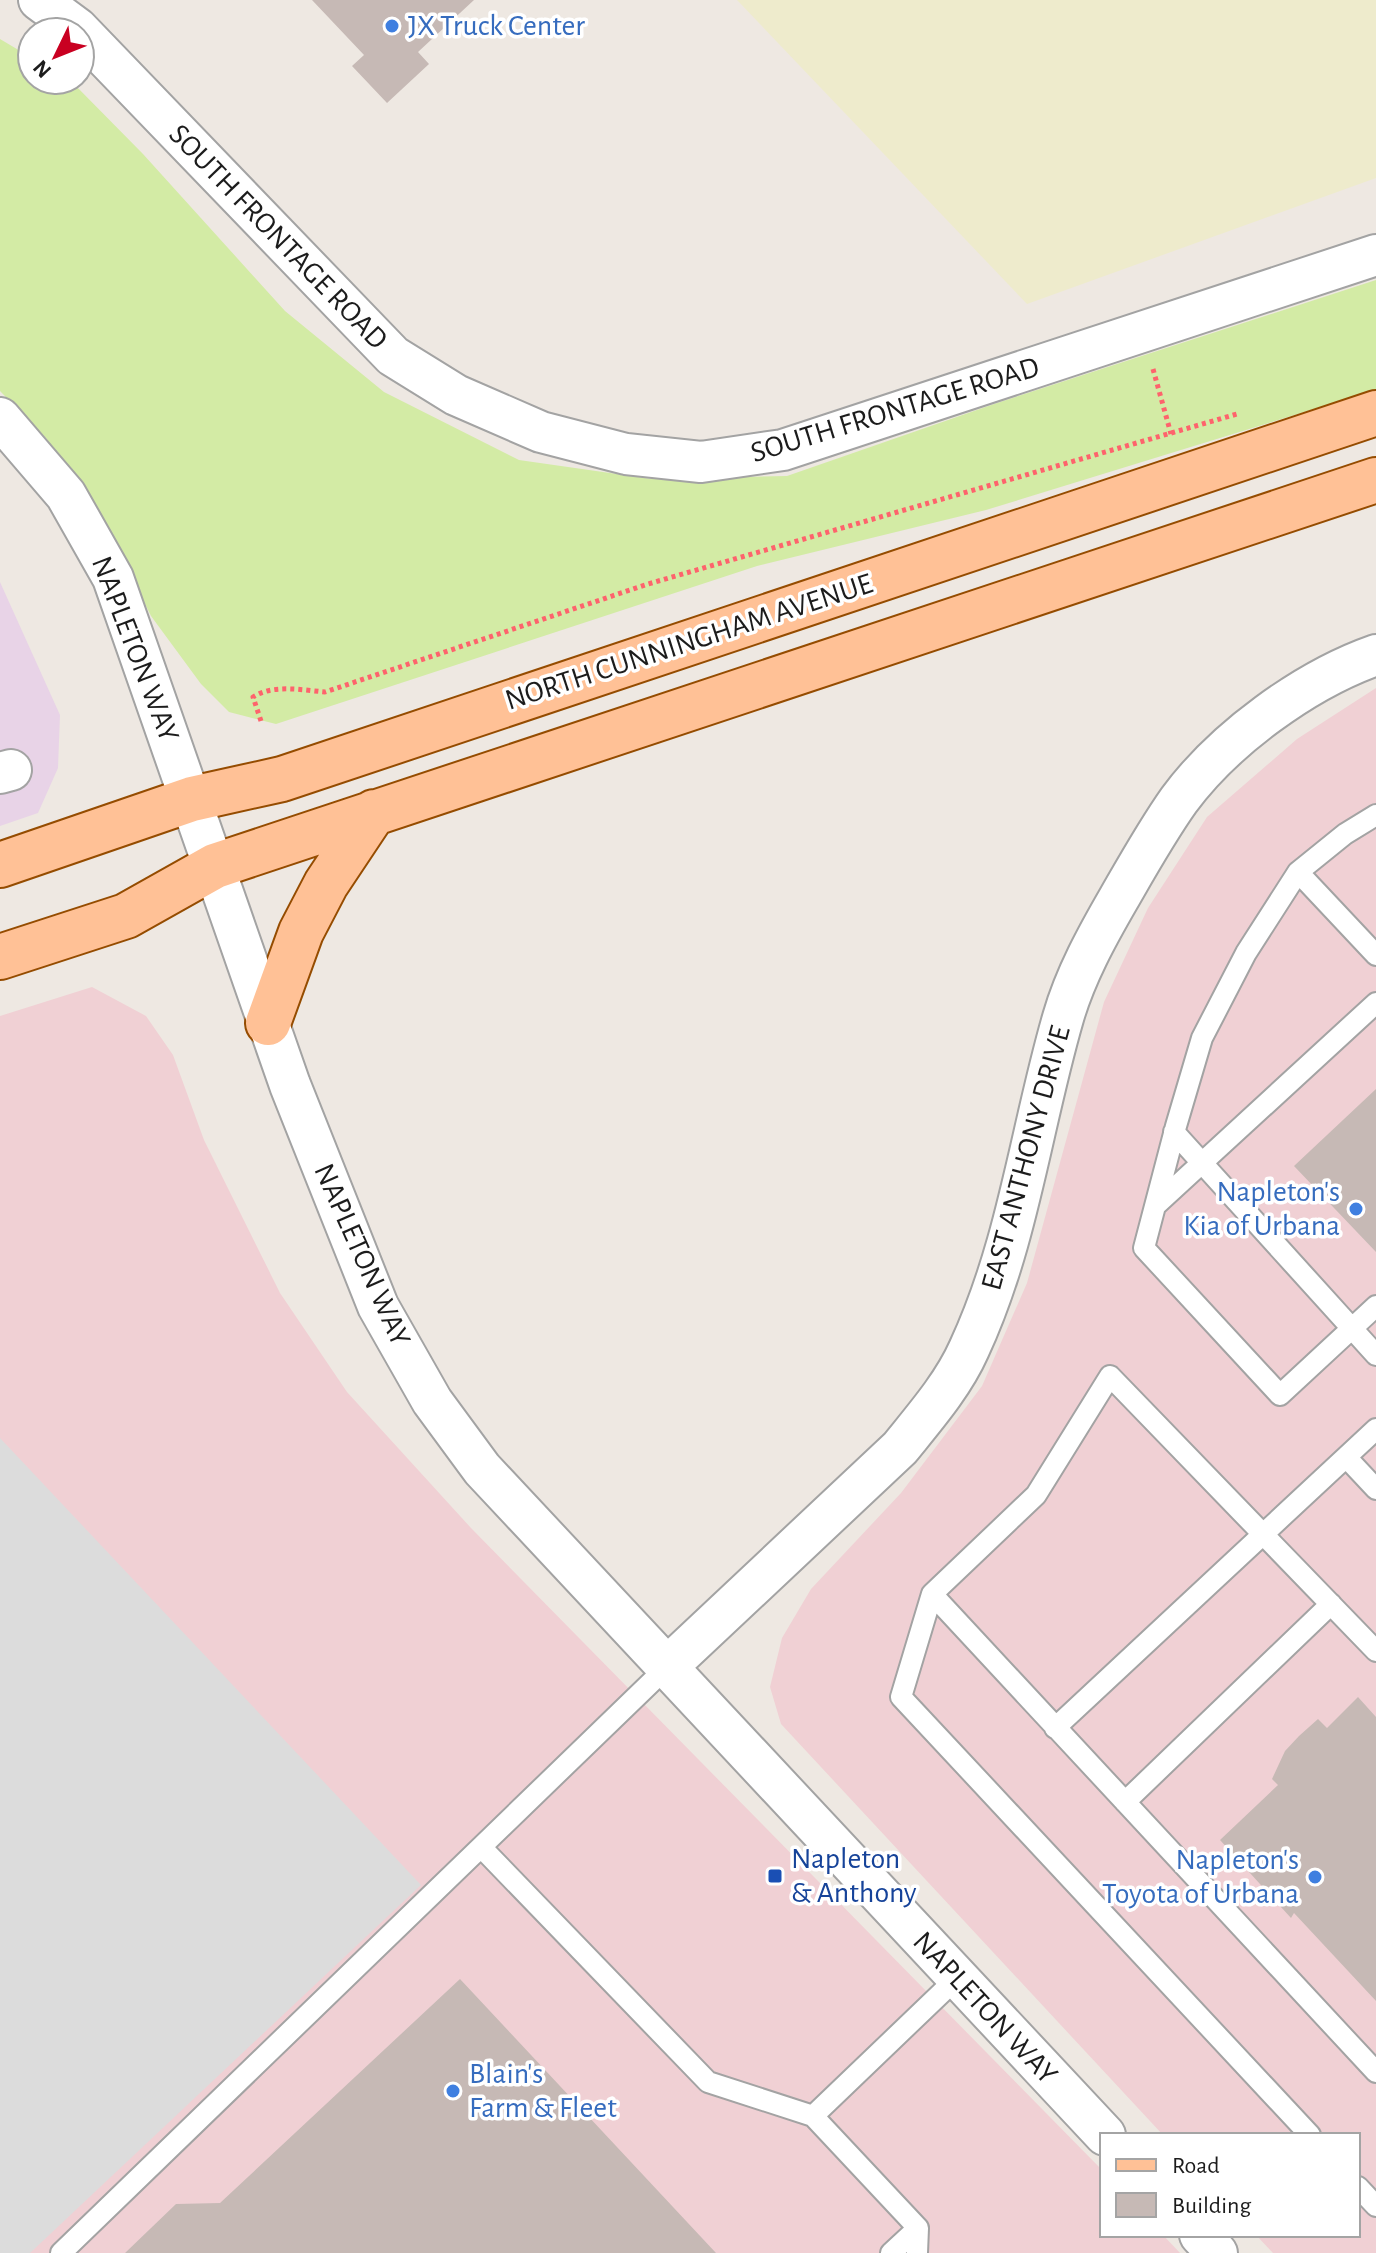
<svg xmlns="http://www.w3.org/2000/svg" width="1376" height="2253" font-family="'Alegreya Sans',sans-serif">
<rect width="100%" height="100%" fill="#eee8e2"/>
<path fill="#f0d0d4" d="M1376,688V2253H1273L1256,2235H1358V2135H1163L781,1724L770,1687L782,1638L811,1589L901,1493L982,1386L1027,1283L1104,1002L1148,908L1207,817L1297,739Z
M92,987L146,1016L173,1055L204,1140L280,1293L347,1392L471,1528L1102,2170V2235H1163L1180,2253H0V1016Z"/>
<path fill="#e8d3e7" d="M0,582L60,715L58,768L38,813L0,826Z"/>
<path fill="#eeebcc" d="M737,0H1376V178L1027,304Z"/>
<path fill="#d3eba5" d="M0,39L32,58V80H68L73,83L143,154L285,311L384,392L519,460L652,479L787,476L997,403L1376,280V390L986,510L757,566L276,724L229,712L201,684L151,616L103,520L46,438L0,391Z"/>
<path fill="#dcdcdc" d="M0,1438L421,1885L30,2253H0Z"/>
<path fill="#c6b9b5" d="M312,0H474L418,52L429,64L387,103L352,66L364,55Z
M1376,1089V1252L1294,1166Z
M1358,1697L1376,1717V2001L1294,1913L1291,1918L1220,1840L1278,1785L1272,1779L1285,1751L1299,1736L1318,1719L1327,1728Z
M460,1979L716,2253H125L176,2204L220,2203Z"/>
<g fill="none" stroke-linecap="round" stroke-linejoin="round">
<g stroke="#a3a3a3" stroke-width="24">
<path id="lane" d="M1376,815L1345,834L1298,872L1246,953L1202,1038L1176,1126L1144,1248L1280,1395L1376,1306
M1298,872L1376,955
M1174,1132L1376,1355
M1155,1206L1376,1003
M1346,1457L1376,1489
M932,1594L1376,2072
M1055,1728L1376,1429
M1125,1802L1331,1604
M482,1848L708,2082L813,2116L957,1978
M813,2116L918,2228L917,2253
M1310,2135L901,1697L932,1594L1036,1495L1110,1376L1376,1651
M1358,2187L1376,2206
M61,2253L667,1667
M891,2253L918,2228"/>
</g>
<g stroke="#a3a3a3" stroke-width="44">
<path id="street" d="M39,0L77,28L393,356L456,395L541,432L626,454L701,462L783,450L1376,255
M0,418L66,495L113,578L290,1085L378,1306L432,1401L482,1469L1105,2135
M0,773L11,770
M667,1667L900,1448C925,1417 953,1385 969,1349C1018,1244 1031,1128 1063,1018C1075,976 1097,936 1119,898C1138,865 1157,831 1179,800C1224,739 1305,680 1376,655
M1200,2235L1217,2253"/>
</g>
<g stroke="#954c00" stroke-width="48">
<path id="primary" d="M0,865L192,799L282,779L1376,413
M0,957L126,916L215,866L1376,480
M268,1023L301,932L326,884L374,812"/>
</g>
<path stroke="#fe636c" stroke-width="5" stroke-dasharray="4 4" stroke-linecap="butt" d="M1153,369L1171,434
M261,721L253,697C273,684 302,690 325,692L648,584L1237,414"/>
<use href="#lane" stroke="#fff" stroke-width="20"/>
<use href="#street" stroke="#fff" stroke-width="40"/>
<use href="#primary" stroke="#ffc196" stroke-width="44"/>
</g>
<g fill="#3f7fe0" stroke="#fff" stroke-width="3">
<circle cx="392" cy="26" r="8"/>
<circle cx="1356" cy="1209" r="8"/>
<circle cx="1315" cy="1877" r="8"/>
<circle cx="453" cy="2091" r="8"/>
</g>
<rect fill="#1a4fb4" stroke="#fff" stroke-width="3" x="767" y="1868" width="16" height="16" rx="4"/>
<g text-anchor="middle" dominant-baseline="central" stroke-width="7" stroke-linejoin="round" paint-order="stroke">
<g font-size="30" fill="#366cbe" stroke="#fff" text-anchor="start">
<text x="408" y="26">JX Truck Center</text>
<text x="1340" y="1192" text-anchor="end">Napleton's<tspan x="1340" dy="34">Kia of Urbana</tspan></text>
<text x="1299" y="1860" text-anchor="end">Napleton's<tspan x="1299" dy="34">Toyota of Urbana</tspan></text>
<text x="469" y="2074">Blain's<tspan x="469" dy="34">Farm &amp; Fleet</tspan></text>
</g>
<g font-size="30" fill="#1c1c1c" stroke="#fff">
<text transform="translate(278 237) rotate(46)">SOUTH FRONTAGE ROAD</text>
<text transform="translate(895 410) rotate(-17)">SOUTH FRONTAGE ROAD</text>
<text transform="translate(689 642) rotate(-18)">NORTH CUNNINGHAM AVENUE</text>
<text transform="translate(135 649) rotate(69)">NAPLETON WAY</text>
<text transform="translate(1026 1158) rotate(-75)">EAST ANTHONY DRIVE</text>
<text transform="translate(362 1255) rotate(66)">NAPLETON WAY</text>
<text transform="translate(985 2008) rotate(47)">NAPLETON WAY</text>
</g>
<g font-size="30" fill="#164399" stroke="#fff" text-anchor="start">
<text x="791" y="1859">Napleton<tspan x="791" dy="34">&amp; Anthony</tspan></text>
</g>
</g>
<rect x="1100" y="2133" width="260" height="104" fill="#ffffff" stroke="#a4a4a4" stroke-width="2"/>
<rect x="1116" y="2159" width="40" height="12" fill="#ffc196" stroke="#a4a4a4" stroke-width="2"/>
<text x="1172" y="2173" font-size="24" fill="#1c1c1c">Road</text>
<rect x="1116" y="2193" width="40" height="24" fill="#c6b9b5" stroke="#a4a4a4" stroke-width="2"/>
<text x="1172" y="2213" font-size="24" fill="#1c1c1c">Building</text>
<g transform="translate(56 56) rotate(227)"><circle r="38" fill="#ffffff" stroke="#a4a4a4" stroke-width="2"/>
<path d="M0-6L14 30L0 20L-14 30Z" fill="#c90021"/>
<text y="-12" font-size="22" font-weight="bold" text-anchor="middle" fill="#1c1c1c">N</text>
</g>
</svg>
